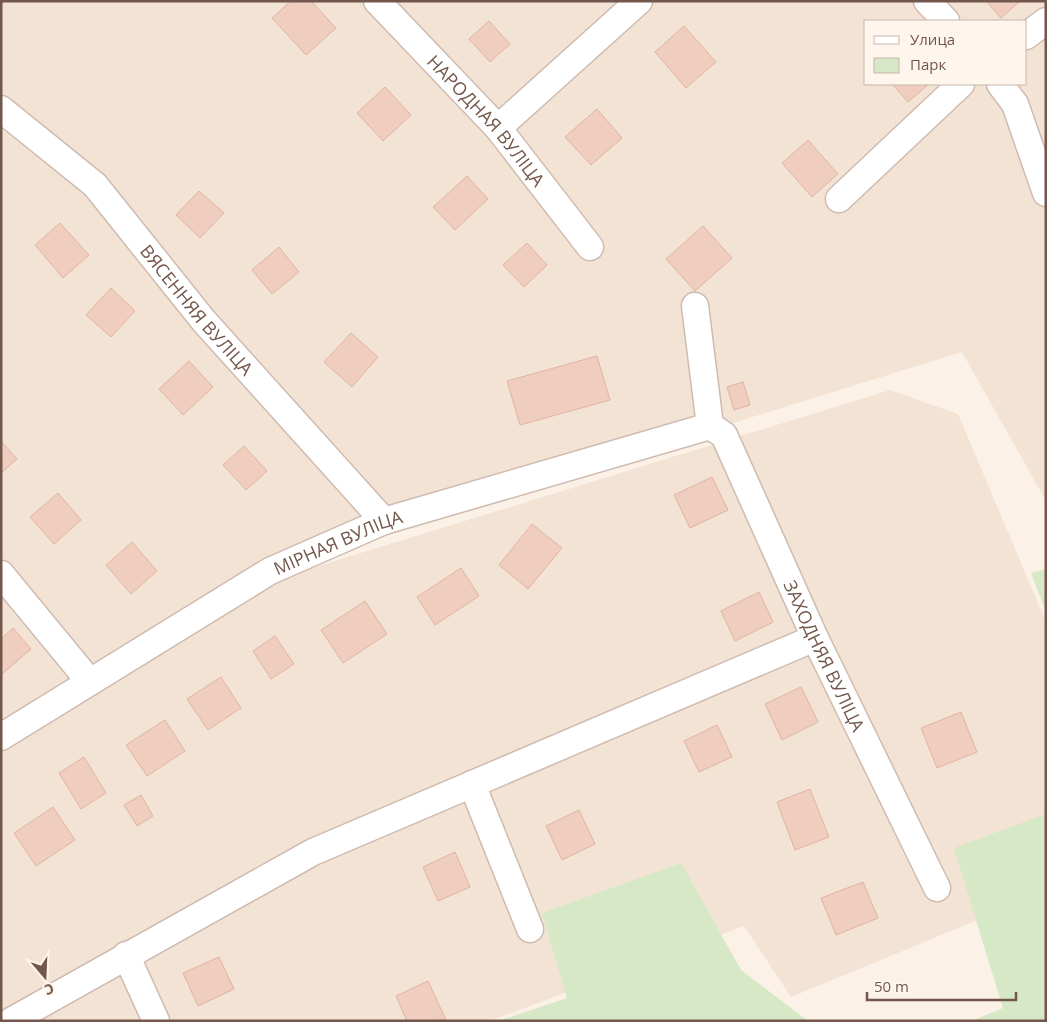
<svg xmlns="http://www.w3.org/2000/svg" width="1047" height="1022" font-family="'Open Sans',sans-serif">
<rect width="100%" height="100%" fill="#fbf1e6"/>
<path fill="#f3e3d5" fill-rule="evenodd" d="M1,1H1046V501L962,352L256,571L1,738ZM866,21H1026V84H866Z
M890,390L958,414L1046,622V860L990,915L791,997L744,926L490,1021H1V749L260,584Z"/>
<path fill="#d6e8c5" d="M1046,569V611L1031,573Z
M1046,814V1021H972L1003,1008L954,848Z
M681,863L741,970L808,1021H498L567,998L542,913Z"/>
<path fill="#efcebf" stroke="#e1b3a0" d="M291,1H311L336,28L306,55L272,18Z
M986,1H1020L1001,18Z
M489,21L510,44L490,62L469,39Z
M684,26L716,62L686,88L655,52Z
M892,84H929L908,102Z
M385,87L411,115L383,141L357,113Z
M597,109L622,138L591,165L565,137Z
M808,140L838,174L812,197L782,163Z
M467,176L488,199L455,230L433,207Z
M199,191L224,213L200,238L176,215Z
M60,223L89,255L63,278L35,245Z
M703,226L732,258L695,291L666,259Z
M527,243L547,265L524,287L503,265Z
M279,247L299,272L272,294L252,270Z
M111,288L135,311L111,337L86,315Z
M351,333L378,357L352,387L324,362Z
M597,356L610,400L520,425L507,381Z
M189,361L213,387L183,415L159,389Z
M743,382L750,405L734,410L727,387Z
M1,441L17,459L1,473Z
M244,446L267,471L246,490L223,465Z
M712,477L728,510L690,528L674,495Z
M58,493L81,520L54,544L30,517Z
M532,524L562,548L528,589L499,565Z
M132,542L157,571L131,594L106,565Z
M461,568L479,596L435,625L417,597Z
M759,592L773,622L735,641L721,611Z
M365,601L387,634L343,663L321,630Z
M13,628L31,649L1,675V639Z
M275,636L294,664L271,679L253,651Z
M221,677L241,708L208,730L187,699Z
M801,687L818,722L782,740L765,704Z
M961,712L977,752L937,768L921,728Z
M165,720L185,751L147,776L126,745Z
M717,725L732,757L699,772L684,741Z
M84,757L106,793L81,809L59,773Z
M810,789L829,837L795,850L777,802Z
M141,795L153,816L137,826L124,805Z
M53,807L75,840L36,866L14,833Z
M579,810L595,844L562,860L546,826Z
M455,852L470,887L438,901L423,867Z
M863,882L878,918L836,935L821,898Z
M219,957L234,989L198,1006L183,973Z
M428,981L446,1020L407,1021L396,996Z"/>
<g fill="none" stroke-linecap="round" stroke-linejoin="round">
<g stroke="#cfbbb0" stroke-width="29">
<g id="minor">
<path id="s1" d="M377,1L498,128L590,247"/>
<path d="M927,1L946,21"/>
<path d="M1026,36L1046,21"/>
<path d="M1000,84L1015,104L1046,193"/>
<path id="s2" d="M1,109L95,185L203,320L384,521"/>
<path d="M498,128L639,1"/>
<path d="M839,199L961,84"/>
<path d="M695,306L710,426"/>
<path id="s3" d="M710,426L724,435L815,638L937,888"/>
<path d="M1,574L90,682"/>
<path id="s4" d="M1,737L270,571L384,521L710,426"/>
<path d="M472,784L530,929"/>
<path d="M126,955L156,1021"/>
<path d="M11,1021L313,852L815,638"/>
</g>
</g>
<use href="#minor" stroke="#fff" stroke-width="26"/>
</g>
<g text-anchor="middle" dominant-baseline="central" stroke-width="5" stroke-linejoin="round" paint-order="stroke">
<g font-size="18" fill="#74574c" stroke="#fef6ec">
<text stroke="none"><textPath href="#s1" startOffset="162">НАРОДНАЯ ВУЛІЦА</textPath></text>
<text stroke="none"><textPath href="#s2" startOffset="282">ВЯСЕННЯЯ ВУЛІЦА</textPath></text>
<text stroke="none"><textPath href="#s4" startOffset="390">МІРНАЯ ВУЛІЦА</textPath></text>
<text stroke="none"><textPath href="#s3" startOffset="259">ЗАХОДНЯЯ ВУЛІЦА</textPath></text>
</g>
</g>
<rect width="1047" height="1022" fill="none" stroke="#74574c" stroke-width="5"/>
<rect x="864" y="20" width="162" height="65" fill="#fef6ec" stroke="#c7b6ac"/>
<rect x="874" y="36" width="25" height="8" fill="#ffffff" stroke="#c7b6ac"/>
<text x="910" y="45" font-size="15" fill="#74574c">Улица</text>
<rect x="874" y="58" width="25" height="15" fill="#d6e8c5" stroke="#c7b6ac"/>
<text x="910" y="70" font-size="15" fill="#74574c">Парк</text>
<g transform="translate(45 977) rotate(161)" stroke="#fef6ec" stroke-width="4" paint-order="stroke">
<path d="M0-4L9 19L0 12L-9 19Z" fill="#74574c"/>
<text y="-8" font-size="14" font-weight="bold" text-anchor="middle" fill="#74574c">С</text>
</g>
<path d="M867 992v8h149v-8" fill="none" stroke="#74574c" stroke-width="2.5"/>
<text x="874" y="992" font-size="15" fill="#74574c" stroke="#fef6ec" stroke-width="4" paint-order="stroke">50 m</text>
</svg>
